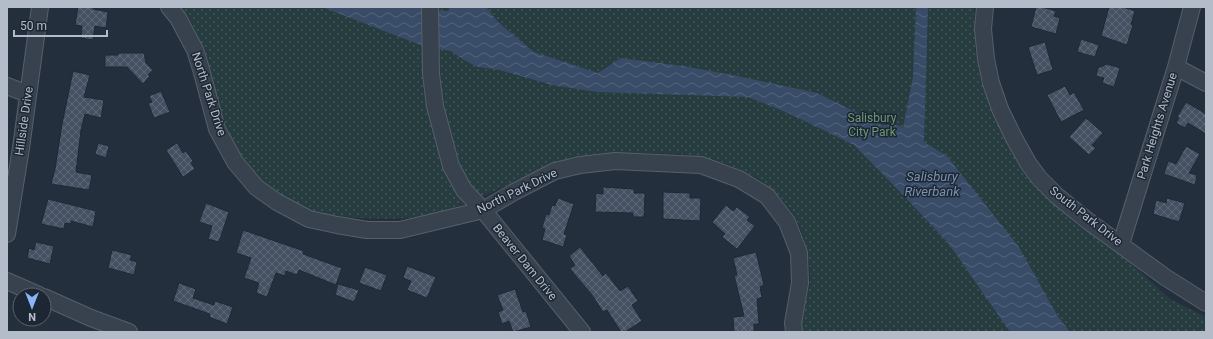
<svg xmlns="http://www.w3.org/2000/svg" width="1213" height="339" font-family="Roboto,sans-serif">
<defs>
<pattern id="park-dots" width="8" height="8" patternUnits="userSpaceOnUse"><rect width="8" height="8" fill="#263c3f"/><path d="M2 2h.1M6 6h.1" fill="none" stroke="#435659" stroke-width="1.8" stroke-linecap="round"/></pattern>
<pattern id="water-waves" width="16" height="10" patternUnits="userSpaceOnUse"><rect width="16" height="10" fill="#394c67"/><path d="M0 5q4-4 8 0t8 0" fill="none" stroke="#53647b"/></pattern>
<pattern id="building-cross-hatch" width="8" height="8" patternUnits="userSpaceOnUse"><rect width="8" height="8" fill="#455162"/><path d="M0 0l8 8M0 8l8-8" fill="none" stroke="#5d6877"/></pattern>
</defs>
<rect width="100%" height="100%" fill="#242f3e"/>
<path fill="url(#park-dots)" d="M178,7H974L975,48L981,81L990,109L1021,169L1034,186L1078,225L1121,254L1170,299L1206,317V332H801C799,316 806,303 809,288C812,271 808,252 803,236C789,189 742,165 698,156C680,153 657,153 639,153C620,153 600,152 581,156C550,162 527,176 499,189C478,199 454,209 432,214C408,220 385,219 361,218C345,217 331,216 316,212C307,209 297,204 288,199C275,192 262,184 252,173C220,135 218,84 199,41C196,34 194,26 190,20C186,16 182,11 178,7Z"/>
<path fill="url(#water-waves)" d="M322,7H420L424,10L448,11L450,7H486L498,22L534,52L598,73L621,58L683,66L737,76L817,93L882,125H898L903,128L913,77L916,7H928L924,142L947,156L1019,247L1057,315L1070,332H1010L949,244L904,196L854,145L788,113L748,97L597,92L552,85L500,70L478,67L464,60L451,51L423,46Z"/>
<path fill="url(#building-cross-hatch)" stroke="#1f2835" d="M78,7H93V9L108,12L106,28L95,26L93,40L81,38L82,26L75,25Z
M1036,7H1042L1056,11L1054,16L1060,18L1056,34L1031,27Z
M1109,7H1123L1135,11L1131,24L1133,25L1127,45L1101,36Z
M1081,39L1099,45L1095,57L1077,52Z
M1045,42L1053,70L1037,75L1028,47Z
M118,53H144L146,63L153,70L148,75L150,76L143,84L127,67H105V55H118Z
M1107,64L1120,68L1114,87L1102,83L1104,78L1096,76L1098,68Z
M73,71L90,75L84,97L104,100L101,118L85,114L81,130L76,172L92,175L89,190L51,184L55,169L62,124Z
M1065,86L1070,95L1074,92L1084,110L1061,122L1047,95Z
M161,91L170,112L154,118L148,103L152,102L149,96Z
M1186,102L1206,114V134L1188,123L1185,128L1176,123L1179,118L1177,117Z
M1086,118L1103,133L1092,145L1096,148L1089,155L1069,137Z
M98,143L109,146L106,158L95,154Z
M177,143L183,153L186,151L193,161L191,163L195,169L183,177L166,150Z
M1186,146L1200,154L1189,173L1197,175L1195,185L1164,174L1168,161L1176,164Z
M603,187L634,189V193H645L644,217H633V213L595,212L596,193L603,194Z
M663,192L690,193V198H701L700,221L663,219Z
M558,198L574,204L564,234L567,235L563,247L542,240L545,229L542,228L546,214L549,215L552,205L555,206Z
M1167,198L1185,203L1179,222L1153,214L1156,200L1166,203Z
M48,199L96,211L93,227L71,221V224L65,223L64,229L41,224Z
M206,203L229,212L219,242L208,239L212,226L199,222Z
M726,205L733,211L737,207L750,217L747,220L755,226L737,249L722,237L725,234L712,222Z
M243,230L304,251L303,254L342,268L336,285L299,270L297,275L286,271L285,276L276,273L267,297L256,293L259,283L244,278L251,258L236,253Z
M36,242L54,246L50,264L27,258L29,248L34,250Z
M580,247L603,276L606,273L620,291L628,286L638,301L632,305L642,321L625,332H621L607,310L603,312L592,295L570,269L575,265L569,256Z
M112,250L132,255L130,260L137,262L134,275L108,268Z
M756,252L764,285L760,287L762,297L757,299L759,324H754V332H734L733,317L744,316L734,275H737L733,258Z
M407,266L436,277L427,298L407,290L411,281L403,278Z
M365,267L387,275L381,291L359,283Z
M179,283L196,289L193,298L214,305L215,301L233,307L227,324L209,317L210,314L173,301Z
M338,284L359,290L354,302L335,295Z
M515,289L523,312L526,311L531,327L513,332L509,321L502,324L498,312L503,310L497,295Z"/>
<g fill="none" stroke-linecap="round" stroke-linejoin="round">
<g stroke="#565f6c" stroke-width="18">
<path id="minor" d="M169,7L178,18L195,50L201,69L217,129L235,162L256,187L277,202L309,219L337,225L367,230H400L483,210L514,192L555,171L580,165L615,161L701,165L739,179L767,196L787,222L799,253L800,283L793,323L794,332
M430,7L431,74L435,106L451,166L464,190L483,210L582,332
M985,7L983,29L986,59L991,83L1000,109L1014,138L1028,163L1039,178L1057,196L1088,221L1165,277L1206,303
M1176,67L1206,83
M7,86L28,94
M7,234L21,148L40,7
M1121,244L1176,67L1192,7
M7,281L39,295
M44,297L91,318L129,332"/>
</g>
<use href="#minor" stroke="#38414e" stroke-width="16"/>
</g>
<g text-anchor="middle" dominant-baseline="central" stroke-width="3" stroke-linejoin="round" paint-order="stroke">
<g font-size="12" fill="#b4bcc9" stroke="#1d2633">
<text transform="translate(209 94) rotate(72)">North Park Drive</text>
<text transform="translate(24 121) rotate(-82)">Hillside Drive</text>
<text transform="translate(1157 126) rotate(-73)">Park Heights Avenue</text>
<text transform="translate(517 191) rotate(-26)">North Park Drive</text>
<text transform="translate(1086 216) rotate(38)">South Park Drive</text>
<text transform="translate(525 262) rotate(51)">Beaver Dam Drive</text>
</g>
<g font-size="12" fill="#6b9a76" stroke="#1d2633">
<text x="872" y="118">Salisbury<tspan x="872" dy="14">City Park</tspan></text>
</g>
<g font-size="13" font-style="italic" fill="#7c92b1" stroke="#1d2633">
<text x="932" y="176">Salisbury<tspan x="932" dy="15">Riverbank</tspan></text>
</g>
</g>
<rect width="1213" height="339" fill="none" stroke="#b4bcc9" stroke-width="16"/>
<g transform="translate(32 307) rotate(180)"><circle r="19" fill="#1d2633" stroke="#59626f"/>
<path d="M0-3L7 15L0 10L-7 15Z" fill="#8ab4f8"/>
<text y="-6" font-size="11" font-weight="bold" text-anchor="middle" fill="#b4bcc9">N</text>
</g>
<path d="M14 30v6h93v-6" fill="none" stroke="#b4bcc9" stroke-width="2"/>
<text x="20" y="30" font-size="12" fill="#b4bcc9" stroke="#1d2633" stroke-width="3" paint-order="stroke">50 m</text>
</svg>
